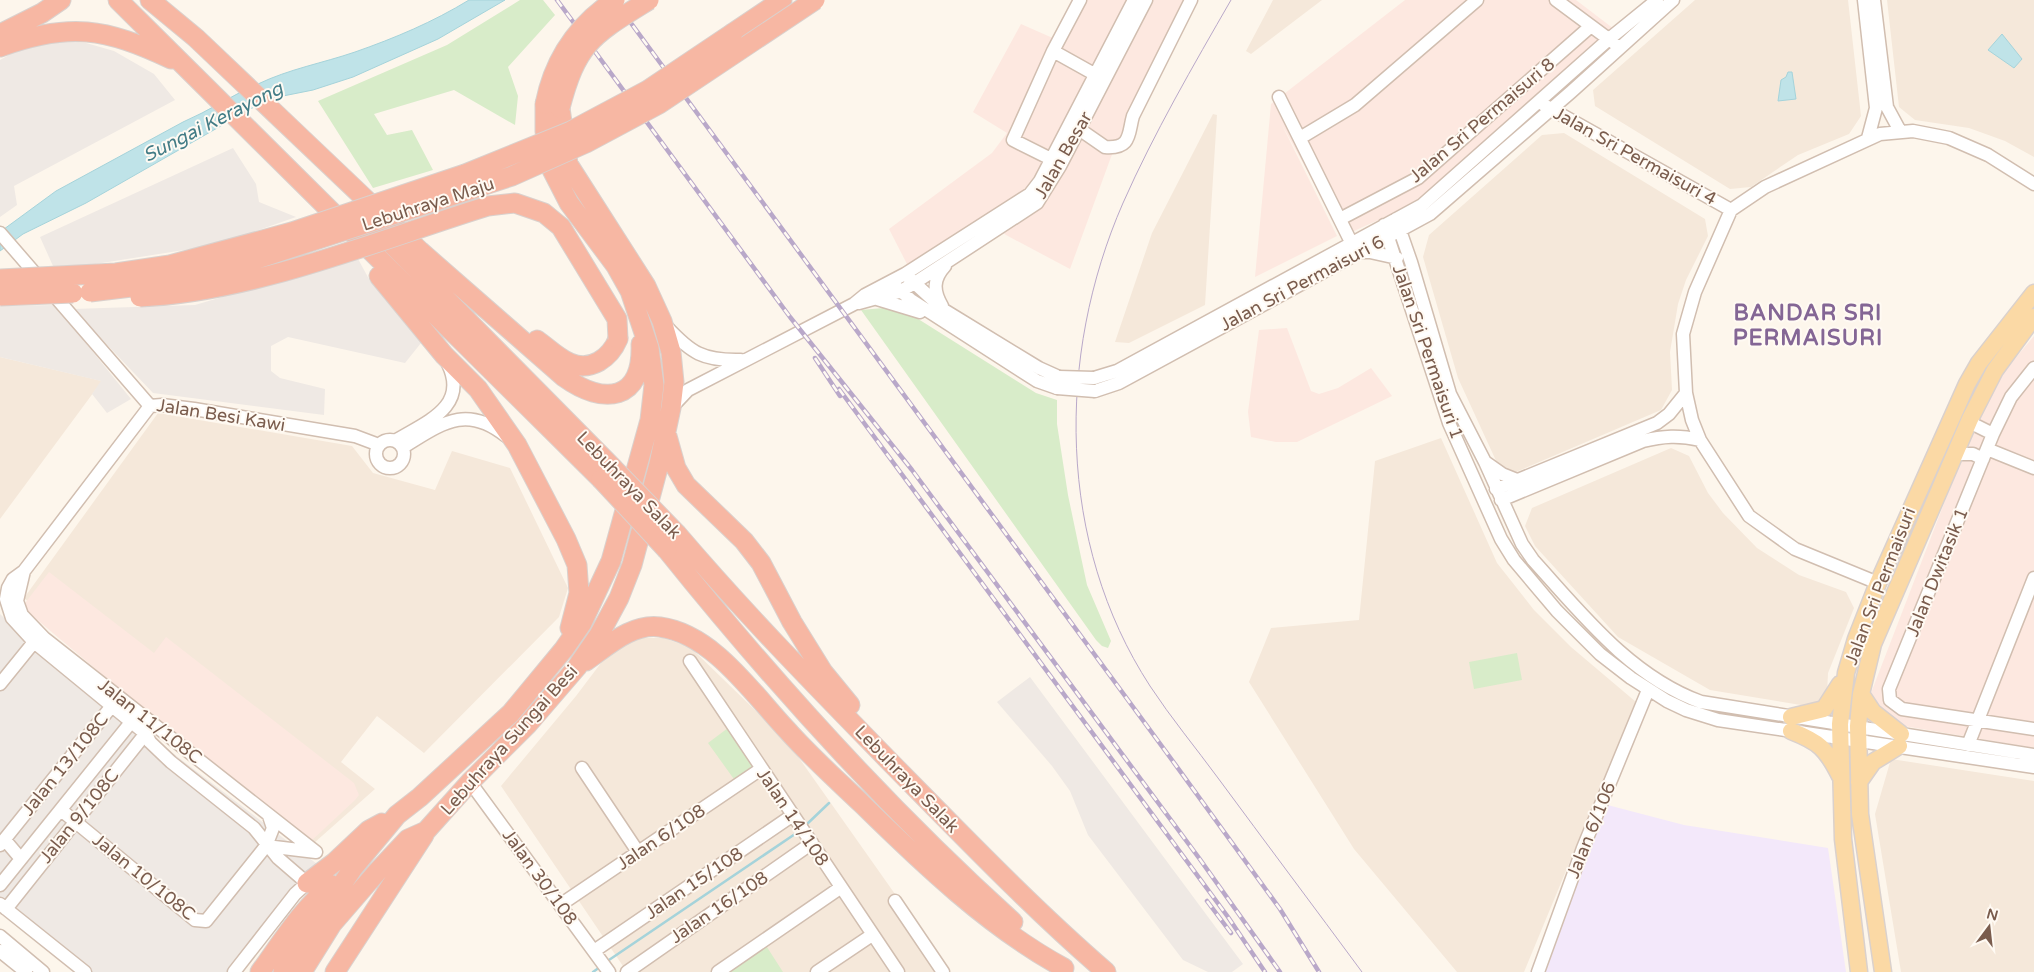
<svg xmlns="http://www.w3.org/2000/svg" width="2034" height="972" font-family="'Varela Round',sans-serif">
<rect width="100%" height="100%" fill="#fdf6ec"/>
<path fill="#f5e8da" d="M1273,0H1322L1251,54L1246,51Z
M1695,0H1848L1861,116L1849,134L1798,155L1751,187L1730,189L1595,106L1593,90Z
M1887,0H2034V157L2005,141L1969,128L1915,120L1899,107Z
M1213,114L1217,115L1205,305L1129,343L1115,342L1152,233Z
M1564,133L1705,219L1708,236L1686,280L1678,304L1670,352L1672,390L1661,410L1516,472L1498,465L1458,378L1423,257L1429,235L1542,135Z
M0,357L102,381L0,519Z
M158,413L352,446L373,473L435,490L452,451L510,468L568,588L559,617L424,753L377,716L341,762L375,789L314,843L24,598Z
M1441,438L1497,563L1534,610L1571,647L1636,702L1524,972H1457L1354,849L1249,682L1271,628L1359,620L1375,461Z
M1671,448L1689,456L1708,493L1723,513L1757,548L1799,575L1846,592L1854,608L1828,673L1827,695L1813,707L1710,690L1618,637L1535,546L1525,526L1532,508Z
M634,638H663L690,647L787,741L950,972H627L501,786L576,696L607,655Z
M1891,759L2034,781V972H1901L1875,814Z"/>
<path fill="#fde8e0" d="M1075,0H1188L1111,157L1070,269L1006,235L987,219L909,268L889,229L992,153L1007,133L973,112L1021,24L1055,39Z
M1405,0H1576L1614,29L1424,195L1396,212L1343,236L1281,123L1337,236L1255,277L1271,104Z
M1287,328L1311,391L1319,394L1338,388L1371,368L1392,396L1297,442H1276L1251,437L1248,412L1259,330Z
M2034,336V748L1898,725L1877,707L1871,693L1970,436L2003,373Z
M49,572L154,653L166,637L354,783L359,795L355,800L310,842L186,745L22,607Z"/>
<path fill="#efe9e4" d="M59,40L86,43L114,51L154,74L175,100L14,186L17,205L0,217V60L25,46Z
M233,148L256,184L259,202L296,217L216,245L89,265L53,266L40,237Z
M357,257L370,281L421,343L405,363L288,337L271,346V371L280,378L325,389L324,415L153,393L73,309L195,305Z
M55,305L131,399L107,413L92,394L101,381L0,357V306Z
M0,614L36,648L317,864L241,972H75L0,912Z
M1030,677L1243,964L1232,972H1208L1183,960L1088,835L1070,791L1052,766L997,702Z"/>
<path fill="#f3e8fa" d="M1596,802L1684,825L1828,848L1846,972H1530Z"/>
<path fill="#d8ecc9" d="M520,0H543L555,15L508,67L518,96L515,125L454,90L374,114L387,135L412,130L433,170L373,188L318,101L447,45Z
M883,308H893L915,317L1036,393L1057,400V424L1068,495L1081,557L1087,585L1111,641L1108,648L1102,646L1096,640L861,310Z
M1517,653L1522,680L1474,689L1469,662Z
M728,728L756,768L736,782L708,743Z
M765,944L783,972H732L729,968Z"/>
<path fill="#bfe3e8" stroke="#a5d3da" d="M469,0H505L438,39L353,77L313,90L268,99L86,203L23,234L0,251V232L56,191L183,122C209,111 232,95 258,84C289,69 323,63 355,52C395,38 433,22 469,0Z
M2002,34L2022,59L2014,68L1988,50Z
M1788,72H1792L1796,99L1778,101L1781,80L1786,77Z"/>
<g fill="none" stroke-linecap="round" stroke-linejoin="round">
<path stroke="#a5d3da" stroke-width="2.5" d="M806,825L829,803
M606,962L798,832
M593,972L600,967"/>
<g stroke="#d1beb0" stroke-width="15">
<path id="minor" d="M1556,0L1614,43
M1864,0L1876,108L1868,138
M1874,0L1887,107L1900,131
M1053,51L1096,75
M1279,97L1351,242
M1544,105L1731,210
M1079,129L1105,147C1132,149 1128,133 1133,116L1191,0
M1300,138L1355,105L1477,0
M1051,159L1013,140L1053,51L1080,0
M1340,219L1418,178L1591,26
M1396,219L1411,262L1450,394L1485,462L1522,544L1533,560C1582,614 1630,676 1701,702L2034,755
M1384,225L1449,423L1501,539L1514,560L1557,611L1600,654L1631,678L1667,701L1686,710L1718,720L2034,767
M0,233L150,406
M1360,252H1370L1397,258
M909,278L944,310L1039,368L1059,377
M895,286L911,300L1037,381L1057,388
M877,299L920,312
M859,303L899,292L913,284L1037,203L1060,166L1146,0
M942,306C933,291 933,279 945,266
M666,326C691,353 703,361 741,360
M2034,368L2011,397L1993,434L1889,689L1890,700L1902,709L2034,729
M1094,378L1117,371L1422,205L1609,39L1657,0
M1095,391L1119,383L1430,214L1571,92L1673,0
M150,406L24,571L13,579L8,588L6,599L12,618L34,642L146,734L150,742L171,762L254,828L278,858L307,883L295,894L234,972
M150,406L162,405L194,409L355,436L379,445
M671,408L688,390L854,304L865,295L905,274L1030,194L1040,181L1134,0
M1970,419L1975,425L1993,434
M376 454a14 14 0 1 1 28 0a14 14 0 1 1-28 0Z
M395,441C426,422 469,407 448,364
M403,447C440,425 465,403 506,436
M1987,449L2034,468
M1955,454H1973L1983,459
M1485,462L1502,474L1517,480
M1496,489L1657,423L1669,414L1686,393
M1501,500L1643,441C1663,436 1679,435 1700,440
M24,571L17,601L22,615L44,638L316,852
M1878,583L1795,549L1749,516L1700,440L1692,420L1686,393L1683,334L1695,292L1731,210L1765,187L1880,134L1913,131L1949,138L1988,155L2034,184
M690,661L898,972
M0,684L34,642
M1968,745L2034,578
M582,768L638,852
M470,782L609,972
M61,810L195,920L206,921L266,846L273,828L269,816
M5,840L21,859
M0,845L111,707
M266,846L316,852
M0,885L136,716
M895,901L943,972
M0,904L85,972
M560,905L761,769
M6,909L150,728
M0,936L43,972
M0,951L26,972
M594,951L793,815
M627,972L812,843
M718,972L840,888
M817,972L872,935
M1538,972L1583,848L1648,690"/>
</g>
<g stroke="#dad1cd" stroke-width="19">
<path id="major" d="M1861,694L1873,712L1901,734
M1791,717L1824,709L1840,684
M1791,731C1819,742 1826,748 1840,776
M1859,782L1873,762L1899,746
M1859,972L1843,839L1840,724L1846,673L1856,639L1878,583L1967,384L1979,363L2034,293
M1883,972L1860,814L1858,726L1861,694L1873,644L1970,419L1995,370L2034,317"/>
</g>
<g stroke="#dad1cd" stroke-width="21">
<path id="highway" d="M118,0L601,479
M150,0L196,38L420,251L564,377C604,406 643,401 641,344
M733,33L782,0
M0,34L42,13L61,0
M0,47C70,22 105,28 171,59
M359,211L613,468
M379,276L444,355L478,389L517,445L566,539L577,565L579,593L570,628
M537,340C547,347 558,358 570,363C591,372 610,358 618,339
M667,436L676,468L686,485L744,541L761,563L792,622L823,672L850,705
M677,534C746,615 820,690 894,766C963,836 1032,908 1106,972
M667,550C773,682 887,808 1013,922
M586,661C608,646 632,623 660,627C713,634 753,694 787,730C810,756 837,780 862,804C922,863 990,928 1064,968
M307,883L335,862L369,830L382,823
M260,972C282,942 302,908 332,885
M283,972L353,868L397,815L420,797L511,713L564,649L582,623L611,561L650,420L654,385L649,348L630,291L616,266L569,203L550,166L545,131V104
M302,972L332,924L377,872L408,839L426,831L470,782L528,724L577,667L599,635L619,598L632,565L659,464L671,408L674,382L671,352L662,321L646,286L568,164L560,108
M335,972L424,835"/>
</g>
<use href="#minor" stroke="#fff" stroke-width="12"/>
<use href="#major" stroke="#fbd9a5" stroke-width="16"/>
<use href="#highway" stroke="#f7b7a3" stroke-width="19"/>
<path stroke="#b9a8c9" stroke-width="1" d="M1231,0C1193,66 1154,133 1123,203C1056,356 1057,543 1150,686C1171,718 1196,748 1218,778C1266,843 1314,907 1362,972"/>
<g stroke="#b9a8c9" stroke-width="4.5">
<path id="rail" d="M557,0L790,317L912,470L1199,858L1280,972
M614,0L1172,760L1280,909L1319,972
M815,358L840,396
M839,389L1228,917L1265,972
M1207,901L1231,933"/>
</g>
<use href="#rail" stroke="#fffaf3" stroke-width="2.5" stroke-dasharray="8" stroke-linecap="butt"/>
<g stroke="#d1beb0" stroke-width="15" stroke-linecap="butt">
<path id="minor-bridge" d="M1059,377L1094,378
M1057,388L1095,391"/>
</g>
<g stroke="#dad1cd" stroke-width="21" stroke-linecap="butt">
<path id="highway-bridge" d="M545,104C554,59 577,25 615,0
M560,108C577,42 593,35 649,0
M0,279L116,273L170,265L292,232L465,174L571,131L648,90L733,33
M90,292L148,285L203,274L257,259L512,176L586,143L659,104L815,0
M0,296L73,293
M140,297C254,292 378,240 488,206L515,203L544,213L561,227L617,319L618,339
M613,468L677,534
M601,479L667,550"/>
</g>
<use href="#minor-bridge" stroke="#fff" stroke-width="12"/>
<use href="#highway-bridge" stroke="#f7b7a3" stroke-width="19"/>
</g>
<g text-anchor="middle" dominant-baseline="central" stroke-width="4" stroke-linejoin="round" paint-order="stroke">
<g font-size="18" fill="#7a5c4d" stroke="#fffaf3">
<text transform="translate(1482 120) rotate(-40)">Jalan Sri Permaisuri 8</text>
<text transform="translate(1063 155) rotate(-60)">Jalan Besar</text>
<text transform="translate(1635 156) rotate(29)">Jalan Sri Permaisuri 4</text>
<text transform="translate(428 204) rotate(-18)">Lebuhraya Maju</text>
<text transform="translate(1302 283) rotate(-28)">Jalan Sri Permaisuri 6</text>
<text transform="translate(1428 352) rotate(71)">Jalan Sri Permaisuri 1</text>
<text transform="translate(221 415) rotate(9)">Jalan Besi Kawi</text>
<text transform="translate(629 485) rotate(46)">Lebuhraya Salak</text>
<text transform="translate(1937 572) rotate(-68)">Jalan Dwitasik 1</text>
<text transform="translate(1880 586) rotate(-69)">Jalan Sri Permaisuri</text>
<text transform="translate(150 721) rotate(38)">Jalan 11/108C</text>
<text transform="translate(509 740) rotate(-48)">Lebuhraya Sungai Besi</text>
<text transform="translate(65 764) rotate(-51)">Jalan 13/108C</text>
<text transform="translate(907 779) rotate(46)">Lebuhraya Salak</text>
<text transform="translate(79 816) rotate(-51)">Jalan 9/108C</text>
<text transform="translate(793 817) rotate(56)">Jalan 14/108</text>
<text transform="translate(1591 830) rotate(-68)">Jalan 6/106</text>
<text transform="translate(661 837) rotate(-34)">Jalan 6/108</text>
<text transform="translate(144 877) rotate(39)">Jalan 10/108C</text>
<text transform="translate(540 877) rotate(54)">Jalan 30/108</text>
<text transform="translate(694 883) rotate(-34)">Jalan 15/108</text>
<text transform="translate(719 907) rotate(-34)">Jalan 16/108</text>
</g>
<g font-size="19" font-style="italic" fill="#437c86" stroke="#fffaf3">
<text transform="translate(213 122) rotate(-27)">Sungai Kerayong</text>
</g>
<g font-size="22" font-weight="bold" letter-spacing="1" fill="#846695" stroke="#fffaf3">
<text x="1808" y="313">BANDAR SRI<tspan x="1808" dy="25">PERMAISURI</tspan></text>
</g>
</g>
<g transform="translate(1989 927) rotate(15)" stroke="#fffaf3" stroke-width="4" paint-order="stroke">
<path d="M0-4L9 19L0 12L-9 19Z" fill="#7a5c4d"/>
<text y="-8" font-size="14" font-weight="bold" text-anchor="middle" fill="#7a5c4d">N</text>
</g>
</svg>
